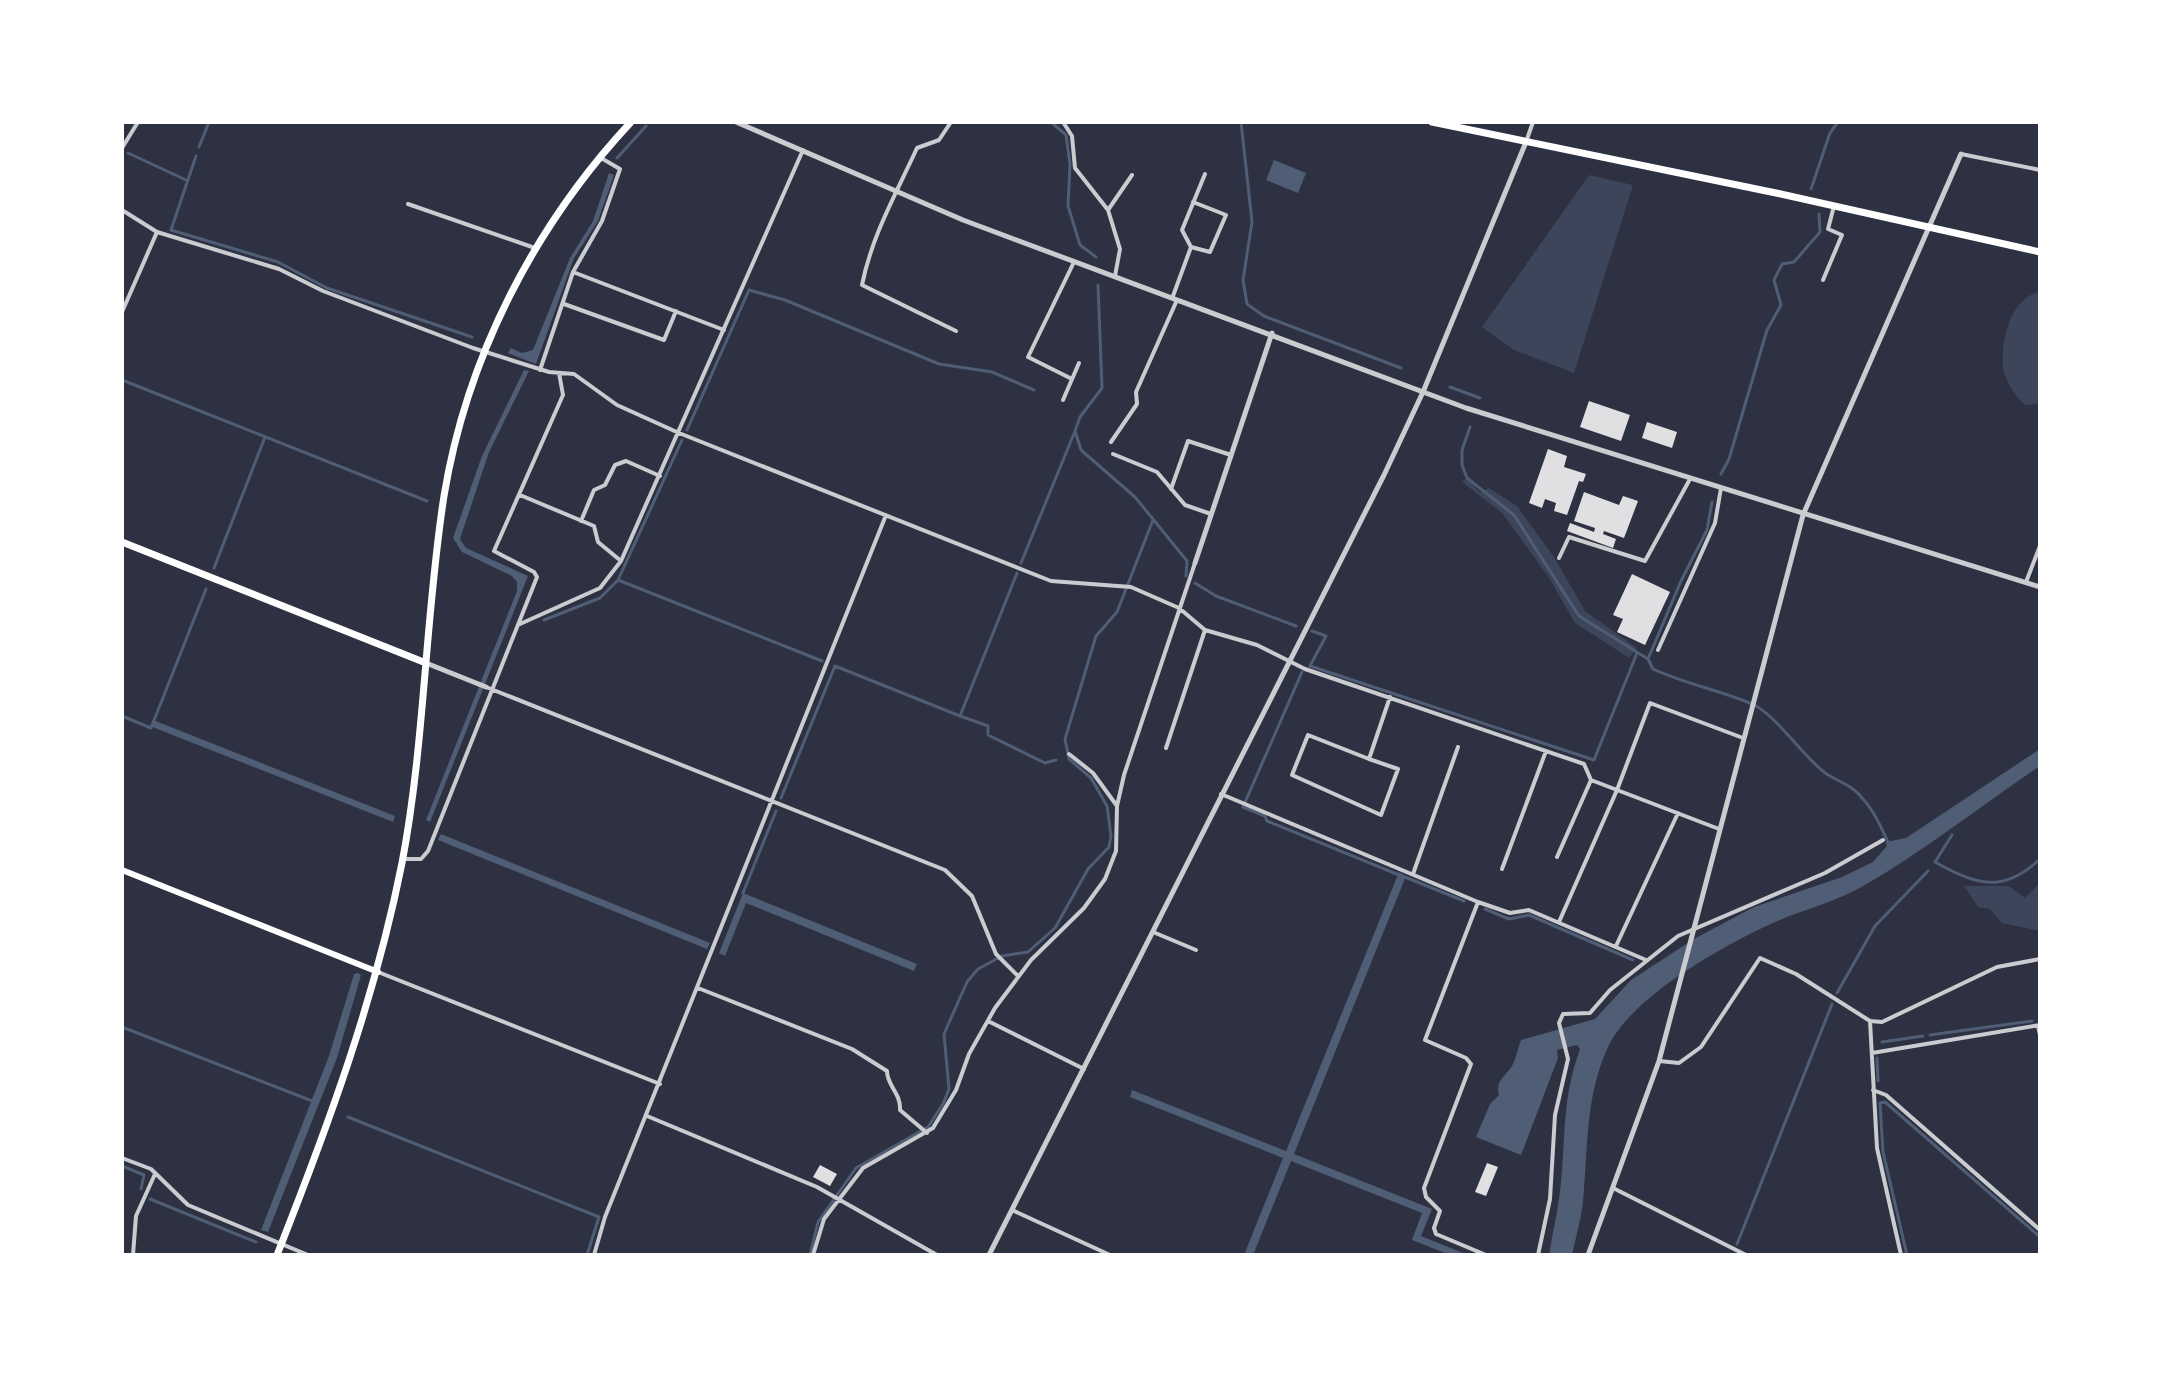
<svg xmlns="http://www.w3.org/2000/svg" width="2162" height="1377" font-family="Arial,sans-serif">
<rect width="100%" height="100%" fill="#2d3142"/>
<path fill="#3c4559" d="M1589,175L1633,185L1574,373L1514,350L1482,327Z
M2040,291V404L2025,405C2016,397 2003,378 2003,366C2001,337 2011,299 2040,291Z
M1466,478L1480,492L1489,488L1517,506L1554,557L1585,611L1637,648L1629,658L1575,623L1548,576L1502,513L1462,482Z
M2040,883V931L2002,923L1990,909L1978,907L1964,886H2009L2025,898Z"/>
<path fill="#4f5d75" d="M1274,160L1306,173L1298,193L1266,180Z
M609,173L614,175L598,221L574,258L536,364L508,353L511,348L522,353L533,350L570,258L593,221Z
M524,370L529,371L489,452L460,539L466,548L528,576L430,822L426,820L517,591V582L512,576L462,552L453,538L482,456Z
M153,720L395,816L393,822L150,726Z
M2040,749V766C1982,805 1924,851 1865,885C1836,902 1805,909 1775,922C1724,945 1632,996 1608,1047C1585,1097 1588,1148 1583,1202C1581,1219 1576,1237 1572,1255H1549C1553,1231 1559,1206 1561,1182C1566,1131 1562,1099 1580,1049L1577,1045L1557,1050L1558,1058L1521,1155L1476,1137L1490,1104L1499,1095C1495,1080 1505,1077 1512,1066C1516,1058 1518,1048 1521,1040L1595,1019L1631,980L1694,939L1754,907L1842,877L1873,862L1887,846L1886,842L1906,838Z
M441,834L710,943L707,949L438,840Z
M1399,872L1406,876L1294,1154L1432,1209L1421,1236L1468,1255H1450L1412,1240L1422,1213L1291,1161L1253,1255H1244L1283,1158L1130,1097L1132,1090L1286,1151Z
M743,893L917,964L914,971L746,903L725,956L719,953Z
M358,973L361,975L337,1058L268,1232L261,1230L329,1056L354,974Z"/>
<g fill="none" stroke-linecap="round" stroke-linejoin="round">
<path stroke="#4f5d75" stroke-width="3" d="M1051,122L1066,135L1070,164L1068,206L1080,245L1096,257
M1241,122L1252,222L1243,280L1247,304L1264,316L1401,368
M199,147L209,122
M128,153L186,180
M196,156L171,230L278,262L327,288L472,337
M617,158L646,126
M1811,189L1830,133L1838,122
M1098,285L1102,388L1080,417L1075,431L1081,450L1135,497L1187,561L1186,576
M122,380L427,501
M1450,387L1480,398
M1470,427L1462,450V465L1467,478L1514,515L1579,616L1648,659L1653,669C1685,684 1720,690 1752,704C1776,714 1805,760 1828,775C1842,783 1853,786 1863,799C1874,811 1881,827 1888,842
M687,430L749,290L785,300L939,364L992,372L1034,390
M1721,474L1729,459L1767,330L1781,305L1774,280L1782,264L1794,262L1820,232L1819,214
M1021,563L1075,431
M214,568L265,437
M618,580L822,661
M1195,583L1216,596L1296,626
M544,620L600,598L618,580L682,440
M1312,631L1326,636L1310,666L1594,760L1637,653
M1648,659L1681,581L1707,530L1712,502
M1302,672L1243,807L1265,816L1267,821L1399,875
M122,716L151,728L206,589
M960,716L988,726V735L1045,763L1056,760
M781,798L835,666L960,716L1017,573
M1952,835L1935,862C1976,885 2003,894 2040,859
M1405,877L1464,901
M743,893L776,811
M1485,909L1509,919L1529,915L1633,960
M1837,993L1875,926L1928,871
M122,1027L312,1101
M1930,1035L2032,1021
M1882,1042L1923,1036
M1877,1058L1878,1081
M348,1117L599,1217L587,1255
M122,1166L144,1175L141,1189
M150,1199L256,1242
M1737,1244L1832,1004
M810,1255L818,1222L856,1168L928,1127L943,1104L949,1089L944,1034L967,982L978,969L1002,956L1028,952L1055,928L1088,869L1109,847L1111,836L1107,806L1091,778L1069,759L1065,739L1096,636L1117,612L1153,520
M1907,1255L1883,1152L1880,1103L1885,1102L2040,1237"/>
</g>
<path fill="#e0e0e3" d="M1589,401L1630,415L1621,441L1580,427Z
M1647,422L1677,432L1672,448L1642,438Z
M1548,449L1567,456L1564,467L1586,474L1583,482L1579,481L1567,515L1554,511L1556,503L1545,499L1542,508L1529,503Z
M1584,492L1619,505L1623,496L1638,501L1624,538L1604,531L1603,534L1616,539L1613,548L1567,531L1570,523L1594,532L1595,528L1574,521Z
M1632,574L1670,592L1645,645L1617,632L1623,619L1613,615Z
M1487,1163L1498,1167L1486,1196L1475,1192Z
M820,1165L837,1174L830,1186L813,1177Z"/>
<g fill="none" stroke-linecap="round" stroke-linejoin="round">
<path stroke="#caccd0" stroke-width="4" d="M951,122L939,140L917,148C896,194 872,235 862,285L956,331
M1063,122L1072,136L1075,168L1108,210
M1526,142L1533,122
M122,148L138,122
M1961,154L2040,170
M408,204L535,248
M122,210L157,232L279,269L323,291L473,348L549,372L574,374L617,405L679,433L1051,581L1131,587L1179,608L1205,630L1257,645L1305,669L1584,764L1591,780L1719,829
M1191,247L1210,252L1226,215L1193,202
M573,272L724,330
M1115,276L1120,249L1108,210L1132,175
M1823,280L1842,235L1828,229L1834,206
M1173,296L1191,247L1182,230L1205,174
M564,304L664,340L676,311
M122,312L157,232
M540,370L573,272L602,221L620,169L601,158
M1072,379L1028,357L1074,262
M1063,400L1079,363
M1111,442L1137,404L1136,392L1177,300
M1113,454L1157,472L1185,505L1211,514
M1171,489L1188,441L1231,455
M520,495L594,526L598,542L621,561
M581,521L594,490L605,485L615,465L626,461L660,476
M1559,558L1569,537L1645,561L1690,479
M2026,582L2040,546
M520,624L600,588L621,561L803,150
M1658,650L1715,523L1721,488
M486,687L945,870L972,896L996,954L1018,976
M1166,748L1205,630
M1069,754L1093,773L1117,806
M1369,759L1308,735L1292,775L1381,815L1398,769L1369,759L1390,697
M1221,794L1478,902L1510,913L1529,910L1646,960
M1557,857L1591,780
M402,859H421L428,851L537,577L534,572L494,551L563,395L559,373
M1502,869L1546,751
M1413,874L1458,747
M1478,902L1425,1040L1466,1058L1471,1064L1424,1188L1426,1197L1440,1211L1434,1228L1436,1234L1486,1255
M1559,922L1617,790L1650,703L1743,738
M1153,932L1196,950
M1616,946L1678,813
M378,972L660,1084
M698,988L852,1049L887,1071C887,1086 901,1093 900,1110L927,1133
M988,1021L1084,1069
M1870,1021L1882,1022L1997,967L2040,959
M2038,1026L2040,1035
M1872,1053L2040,1025
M1659,1061L1679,1063L1701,1047L1760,958L1796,974L1870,1021L1877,1148L1901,1255
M1873,1090L1886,1095L2040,1230
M647,1116L817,1187L937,1255
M122,1158L151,1169L188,1205L308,1255
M1613,1188L1746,1255
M1012,1210L1110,1255
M133,1255L136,1216L155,1174
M594,1255L605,1217L886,515
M813,1255L824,1219L863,1168L933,1128L956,1090L969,1054L995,1008L1031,960L1084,908L1105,879L1116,851L1117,806L1124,775L1195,563
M1538,1255L1550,1199L1555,1115L1568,1059L1559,1023L1563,1014L1590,1013L1610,990L1678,936L1825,873L1883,840"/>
<path stroke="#caccd0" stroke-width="5" d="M736,122L963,220L1466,408L2040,587
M1195,563L1272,333
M426,663L486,687
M989,1255L1384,475L1423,392L1526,142
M1588,1255L1659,1061L1803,515L1961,154"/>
<path stroke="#fff" stroke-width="6" d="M122,870L378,972"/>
<path stroke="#fff" stroke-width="7" d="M1432,122L1776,193L2040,252
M122,542L426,663
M277,1255C328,1126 375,999 402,863C425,742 425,617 444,496C467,356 535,225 631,122"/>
</g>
<rect width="2162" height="1377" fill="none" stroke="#ffffff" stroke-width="248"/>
</svg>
